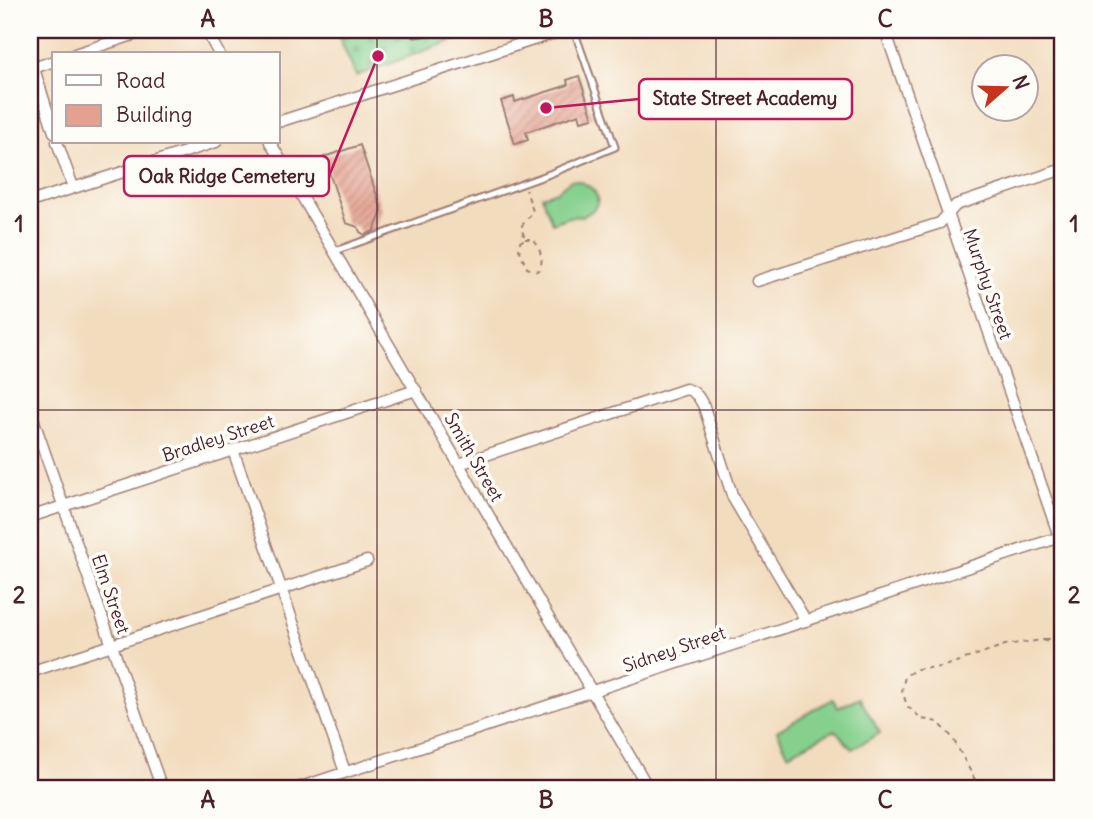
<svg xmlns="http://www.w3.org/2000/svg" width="1093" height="819" font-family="Delius,sans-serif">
<defs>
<pattern id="cemetery-stones" width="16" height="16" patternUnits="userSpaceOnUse" patternTransform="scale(1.75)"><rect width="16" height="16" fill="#85d08d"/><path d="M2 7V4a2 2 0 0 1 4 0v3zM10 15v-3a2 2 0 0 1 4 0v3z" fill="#74b27a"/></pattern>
<pattern id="building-hatch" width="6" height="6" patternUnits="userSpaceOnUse" patternTransform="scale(1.75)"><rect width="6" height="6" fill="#e4a18f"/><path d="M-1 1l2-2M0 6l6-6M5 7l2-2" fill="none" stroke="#bb8375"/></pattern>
</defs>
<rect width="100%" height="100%" fill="#fdfcf7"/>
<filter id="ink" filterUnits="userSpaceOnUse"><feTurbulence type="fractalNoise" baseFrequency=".0143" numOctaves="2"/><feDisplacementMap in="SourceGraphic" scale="14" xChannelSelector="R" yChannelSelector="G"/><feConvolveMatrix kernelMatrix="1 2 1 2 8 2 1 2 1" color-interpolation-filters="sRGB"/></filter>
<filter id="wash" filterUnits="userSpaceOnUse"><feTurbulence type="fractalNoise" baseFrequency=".00686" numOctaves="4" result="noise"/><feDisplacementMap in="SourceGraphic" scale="28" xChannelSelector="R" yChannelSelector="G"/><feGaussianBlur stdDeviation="1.57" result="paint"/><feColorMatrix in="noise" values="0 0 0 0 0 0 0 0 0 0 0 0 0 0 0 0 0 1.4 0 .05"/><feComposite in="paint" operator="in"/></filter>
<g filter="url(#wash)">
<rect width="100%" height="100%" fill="#f2dcbe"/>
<path fill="url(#cemetery-stones)" stroke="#68785c" stroke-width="2" d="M336,30H473L462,37L356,76Z"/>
<path fill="#85d08d" stroke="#68785c" stroke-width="2" d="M571,180C595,182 609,204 585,215C579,218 574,216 568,217C563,219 557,221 552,223L542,196L557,191Z
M859,697L880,733L852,749L835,730L788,754L777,731L833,699L838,708Z"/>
<g id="blocks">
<path fill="url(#building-hatch)" d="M579,76L593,118L581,121L579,114L526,132L528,140L515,144L501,101L514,97L515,102L568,85L567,80Z
M360,145L382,211L374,231L365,235L360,232L358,227L346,223L324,157Z"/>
</g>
</g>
<g filter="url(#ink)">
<use href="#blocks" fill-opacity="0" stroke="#9e7e74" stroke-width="2"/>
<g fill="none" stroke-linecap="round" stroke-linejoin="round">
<g stroke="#9e7e74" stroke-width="9">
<path id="lane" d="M410,30L415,34L441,30
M335,251L547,175L615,147L574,30"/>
</g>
<g stroke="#9e7e74" stroke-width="13">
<path id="street" d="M206,30L219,54
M885,30L1063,548
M75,54L148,30
M30,56L54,132
M30,69L54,61
M278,122L564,30
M57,142L73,187
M270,142L649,789
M30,202L216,142
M757,281L940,223L956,205L1063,169
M30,410L162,789
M233,450L345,772
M459,464L686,389C696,391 700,399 704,407L733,498L806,621
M30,517L416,390
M30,672L367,561
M295,789L1063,536"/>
</g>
<path stroke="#9e7e74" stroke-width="2" stroke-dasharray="5 5" stroke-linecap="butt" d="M525,239H532C540,245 546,264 537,271L527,268L519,249L520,242L525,239L521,227L533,211L526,190
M1044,640L1063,634
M980,789L952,737L938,722L922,719L907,706L902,690L905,676L917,669L942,667L1005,645L1043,640L1063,648"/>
<use href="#lane" stroke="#fff" stroke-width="5"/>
<use href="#street" stroke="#fff" stroke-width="10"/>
</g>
</g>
<path fill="none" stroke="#4a1f2b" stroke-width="2" stroke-opacity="0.55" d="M377,30V789M716,30V789M30,410H1063"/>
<g text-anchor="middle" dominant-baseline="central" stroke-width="7" stroke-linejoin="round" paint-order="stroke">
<g font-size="18" fill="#4a1f2b" stroke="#fdfcf7">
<text transform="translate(988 284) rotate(71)">Murphy Street</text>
<text transform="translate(218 438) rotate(-18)">Bradley Street</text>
<text transform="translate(474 457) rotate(60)">Smith Street</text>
<text transform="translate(111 594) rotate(71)">Elm Street</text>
<text transform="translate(674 649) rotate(-19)">Sidney Street</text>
</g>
</g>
<path fill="none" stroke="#c2185b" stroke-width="2.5" d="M546 108L639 99M378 56L329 176"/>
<g fill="#c2185b" stroke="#fdfcf7" stroke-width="2.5">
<circle cx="546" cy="108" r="7"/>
<circle cx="378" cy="56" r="7"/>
</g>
<g fill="#fdfcf7" stroke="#c2185b" stroke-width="2.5">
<rect x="639" y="79" width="213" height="40" rx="7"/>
<rect x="124" y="156" width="205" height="40" rx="7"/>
</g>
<g font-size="19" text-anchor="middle" font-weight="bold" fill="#4a1f2b">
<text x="745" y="105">State Street Academy</text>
<text x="227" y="183">Oak Ridge Cemetery</text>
</g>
<rect width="1093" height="819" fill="none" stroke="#fdfcf7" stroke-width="77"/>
<rect x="52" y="52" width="228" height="91" fill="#fdfcf7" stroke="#b5a4a5" stroke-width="2"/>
<rect x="66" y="75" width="35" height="10" fill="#ffffff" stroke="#b5a4a5" stroke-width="2"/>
<text x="116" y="88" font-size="21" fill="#4a1f2b">Road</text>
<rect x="66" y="105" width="35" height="21" fill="#e4a18f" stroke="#b5a4a5" stroke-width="2"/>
<text x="116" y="122" font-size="21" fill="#4a1f2b">Building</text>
<g transform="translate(1005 88) rotate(70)"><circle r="33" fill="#fdfcf7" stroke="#b5a4a5" stroke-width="2"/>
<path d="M0-5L12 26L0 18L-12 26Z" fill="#c8321e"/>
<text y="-10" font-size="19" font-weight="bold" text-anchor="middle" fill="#4a1f2b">N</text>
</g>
<rect x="38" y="38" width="1016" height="742" fill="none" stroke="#4a1f2b" stroke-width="2.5"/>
<g font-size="23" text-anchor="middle" font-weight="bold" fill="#4a1f2b">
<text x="208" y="27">A</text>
<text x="546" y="27">B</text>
<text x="885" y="27">C</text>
<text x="19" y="232">1</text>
<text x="1074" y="232">1</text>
<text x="19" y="603">2</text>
<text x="1074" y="603">2</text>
<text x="208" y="808">A</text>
<text x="546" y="808">B</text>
<text x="885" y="808">C</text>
</g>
</svg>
